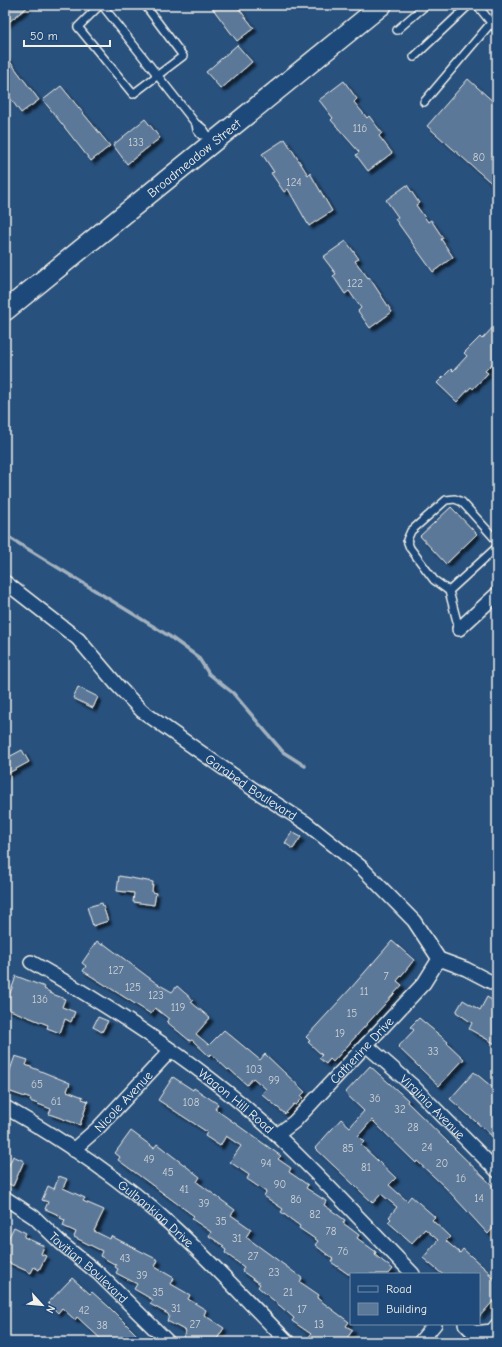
<svg xmlns="http://www.w3.org/2000/svg" width="502" height="1347" font-family="'Comic Neue',sans-serif">
<defs>
<filter id="shadow"><feDropShadow dx="3.5" dy="3.5" stdDeviation="1" flood-color="#0009"/></filter>
</defs>
<rect width="100%" height="100%" fill="#28517e"/>
<filter id="ink" filterUnits="userSpaceOnUse"><feTurbulence type="fractalNoise" baseFrequency=".025" numOctaves="2"/><feDisplacementMap in="SourceGraphic" scale="8" xChannelSelector="R" yChannelSelector="G"/><feConvolveMatrix kernelMatrix="1 2 1 2 8 2 1 2 1" color-interpolation-filters="sRGB"/></filter>
<g filter="url(#ink)">
<g fill="none" stroke-linecap="round" stroke-linejoin="round">
<path stroke="#a4b2be" stroke-width="3.5" d="M5,535L169,636L198,657L209,674L233,693L283,752L305,766"/>
</g>
<path fill="#5b7899" stroke="#f4f1e8" filter="url(#shadow)" d="M5,5H30L5,25Z
M210,5H236L254,28L237,41Z
M237,45L252,62L221,89L206,72Z
M5,55L39,100L21,113L5,91Z
M468,79L497,105V188L427,126Z
M344,81L357,99L354,102L367,118L369,116L382,133L379,136L392,153L368,171L356,155L359,152L331,120L333,118L319,100Z
M61,86L110,146L91,161L43,100Z
M145,119L160,138L127,164L113,145Z
M285,139L308,175L310,173L332,211L309,226L288,189L284,192L271,173L274,172L262,154Z
M407,185L419,203L416,205L428,222L431,220L443,238L441,239L453,257L433,272L395,219L398,217L386,200Z
M346,241L359,259L355,261L368,278L369,277L392,312L370,328L358,311L361,308L349,291L345,294L333,276L336,274L323,257Z
M497,323V359L485,371L488,373L473,389L471,387L457,402L437,383L451,369L453,371L467,356L464,353L480,337L482,339Z
M451,507L477,534L446,564L420,536Z
M78,687L98,697L93,708L73,698Z
M22,750L29,762L5,775V759Z
M292,832L301,837L293,849L285,843Z
M119,876L153,882L152,892L156,893L154,905L133,902L134,893L117,891Z
M102,903L108,921L93,926L87,907Z
M97,941L102,945L103,943L156,983L172,992L177,986L193,1000L191,1002L210,1018L196,1034L209,1045L224,1030L260,1060L265,1054L305,1092L301,1096L303,1098L296,1105L294,1104L285,1114L262,1094L266,1089L253,1078L247,1085L229,1069L228,1070L211,1054L209,1056L192,1040L190,1041L167,1022L169,1019L155,1008L151,1014L83,971L86,966L82,963Z
M392,941L414,960L397,981L402,985L333,1062L330,1059L326,1064L319,1058L322,1055L308,1042L310,1041L306,1037L351,988Z
M16,976L45,987L44,989L50,992V993L65,999L62,1007L75,1012L71,1022L65,1019L60,1033L47,1028L48,1025L5,1008Z
M487,997L497,1003V1045L469,1029L472,1023L456,1012L463,1000L480,1010Z
M98,1017L108,1021L102,1032L93,1027Z
M419,1018L448,1042L447,1043L464,1059L439,1086L398,1047L414,1030L410,1027Z
M15,1056L28,1060L26,1065L70,1083L67,1091L83,1097L82,1099L88,1101L80,1125L49,1114L51,1109L30,1101L31,1099L5,1090V1084Z
M370,1066L408,1100L407,1102L497,1190V1224L488,1234L446,1188L417,1161L416,1163L372,1120L358,1136L364,1142L361,1145L396,1178L389,1185L407,1201L411,1196L435,1217L432,1220L450,1237L446,1241L460,1253L463,1249L491,1274H488L497,1282V1297L479,1317V1274H442L423,1258L438,1240L425,1229L412,1243L388,1222L391,1219L389,1217L397,1207L381,1194L373,1203L315,1148L341,1119L350,1127L364,1111L345,1093Z
M474,1072L497,1091V1129L492,1136L450,1099Z
M173,1077L193,1090L194,1088L218,1104L215,1109L281,1156L278,1159L291,1168L289,1172L308,1185L306,1188L326,1201L324,1205L345,1220L343,1223L359,1235L357,1238L376,1252L375,1255L393,1269L389,1274H348L331,1262L333,1259L315,1245L318,1241L299,1228L300,1226L281,1212L283,1209L264,1196L266,1192L247,1179L249,1175L230,1162L241,1146L226,1136L220,1146L205,1136L207,1132L158,1100Z
M131,1131L154,1148L157,1144L200,1177L197,1182L235,1210L231,1215L251,1229L246,1237L302,1278L300,1282L319,1295L317,1298L349,1322L346,1326L353,1330L344,1342H317L309,1337L311,1334L292,1321L294,1318L258,1287L260,1284L242,1271L244,1267L225,1253L226,1250L222,1247L224,1246L209,1236L211,1232L192,1219L194,1216L118,1160L120,1157L115,1153Z
M13,1156L24,1161L13,1186L5,1182V1174Z
M59,1176L67,1179L63,1188L85,1198L83,1201L104,1210L94,1231L110,1239L111,1236L158,1260L155,1267L174,1278L171,1284L190,1295L188,1299L206,1310L204,1315L224,1328L215,1342H191L183,1337L186,1331L167,1321L169,1316L168,1314L150,1304L153,1300L134,1289L137,1284L116,1273L118,1269L115,1267L116,1265L100,1256L102,1251L74,1237L76,1232L63,1226L65,1220L60,1218L61,1216L45,1209L48,1202L42,1200L48,1186L54,1189Z
M14,1227L26,1233L24,1237L44,1246L41,1254L46,1256L39,1270L34,1267L31,1273L5,1261V1245Z
M72,1278L90,1294L92,1292L109,1307L144,1342H104L77,1317L75,1320L62,1308L58,1313L48,1303Z"/>
<g fill="none" stroke-linecap="round" stroke-linejoin="round">
<g stroke="#f4f1e8" stroke-width="10">
<path id="lane" d="M100,5L78,27L133,94L183,56L145,5
M102,5L196,124
M477,5L497,30
M397,30L426,5
M414,57L469,5
M424,102L491,23
M206,135H201L197,130L196,124C206,128 206,135 212,142
M449,591L497,547
M459,629L449,591L434,580L410,548L407,540L411,531L446,500L455,499L462,502L497,541"/>
</g>
<g stroke="#f4f1e8" stroke-width="16">
<g id="street">
<path id="s1" d="M5,582L78,639L117,685L142,711L253,789L306,823L361,867L414,921L439,959L466,969L497,985"/>
<path d="M459,629L497,594"/>
<path id="s2" d="M31,962C118,1011 208,1070 280,1138C326,1182 369,1229 413,1274"/>
<path id="s3" d="M366,1045L413,1086L497,1171"/>
<path id="s4" d="M5,1107C61,1139 123,1181 170,1224C211,1261 249,1303 288,1342"/>
<path id="s5" d="M277,1135L294,1122L424,983L439,959"/>
<path id="s6" d="M73,1150L98,1128L170,1051"/>
<path id="s7" d="M5,1198L34,1217L61,1243L99,1274L168,1342"/>
<path d="M465,1324L474,1333L492,1331L497,1325"/>
<path d="M420,1342L435,1324"/>
</g>
</g>
<g stroke="#f4f1e8" stroke-width="22">
<g id="secondary">
<path id="s8" d="M5,311L382,5"/>
</g>
</g>
<use href="#lane" stroke="#1f4a7a" stroke-width="7"/>
<use href="#street" stroke="#1f4a7a" stroke-width="13"/>
<use href="#secondary" stroke="#1f4a7a" stroke-width="19"/>
</g>
</g>
<g text-anchor="middle" dominant-baseline="central" stroke-width="4" stroke-linejoin="round" paint-order="stroke">
<g font-size="11" fill="#ced3d4">
<text x="360" y="128">116</text>
<text x="136" y="142">133</text>
<text x="479" y="157">80</text>
<text x="294" y="182">124</text>
<text x="355" y="283">122</text>
<text x="116" y="970">127</text>
<text x="386" y="976">7</text>
<text x="133" y="987">125</text>
<text x="364" y="991">11</text>
<text x="156" y="995">123</text>
<text x="40" y="999">136</text>
<text x="178" y="1007">119</text>
<text x="352" y="1013">15</text>
<text x="340" y="1033">19</text>
<text x="433" y="1051">33</text>
<text x="254" y="1069">103</text>
<text x="274" y="1080">99</text>
<text x="37" y="1084">65</text>
<text x="375" y="1098">36</text>
<text x="56" y="1101">61</text>
<text x="191" y="1102">108</text>
<text x="400" y="1109">32</text>
<text x="413" y="1127">28</text>
<text x="427" y="1147">24</text>
<text x="348" y="1148">85</text>
<text x="149" y="1159">49</text>
<text x="266" y="1163">94</text>
<text x="442" y="1163">20</text>
<text x="366" y="1167">81</text>
<text x="168" y="1172">45</text>
<text x="461" y="1178">16</text>
<text x="280" y="1184">90</text>
<text x="184" y="1189">41</text>
<text x="479" y="1198">14</text>
<text x="296" y="1199">86</text>
<text x="204" y="1203">39</text>
<text x="315" y="1214">82</text>
<text x="221" y="1221">35</text>
<text x="331" y="1231">78</text>
<text x="237" y="1238">31</text>
<text x="343" y="1251">76</text>
<text x="253" y="1256">27</text>
<text x="125" y="1258">43</text>
<text x="274" y="1272">23</text>
<text x="142" y="1275">39</text>
<text x="158" y="1292">35</text>
<text x="288" y="1292">21</text>
<text x="176" y="1308">31</text>
<text x="302" y="1309">17</text>
<text x="84" y="1310">42</text>
<text x="195" y="1324">27</text>
<text x="319" y="1324">13</text>
<text x="102" y="1325">38</text>
</g>
<g font-size="13" fill="#f4f1e8" stroke="#1f4a7a">
<text stroke="none"><textPath href="#s8" startOffset="243">Broadmeadow Street</textPath></text>
<text stroke="none"><textPath href="#s1" startOffset="322">Garabed Boulevard</textPath></text>
<text stroke="none"><textPath href="#s5" startOffset="120">Catherine Drive</textPath></text>
<text stroke="none"><textPath href="#s6" startOffset="70">Nicole Avenue</textPath></text>
<text stroke="none"><textPath href="#s2" startOffset="248">Wagon Hill Road</textPath></text>
<text stroke="none"><textPath href="#s3" startOffset="91">Virginia Avenue</textPath></text>
<text stroke="none"><textPath href="#s4" startOffset="185">Gulbankian Drive</textPath></text>
<text stroke="none"><textPath href="#s7" startOffset="109">Tavitian Boulevard</textPath></text>
</g>
</g>
<rect width="502" height="1347" fill="none" stroke="#1f4a7a" stroke-width="20"/>
<rect x="10" y="10" width="482" height="1327" fill="none" stroke="#f4f1e8" stroke-width="1.5" filter="url(#ink)"/>
<rect x="350" y="1273" width="130" height="52" fill="#1f4a7a" stroke="#748da6"/>
<rect x="358" y="1286" width="20" height="6" fill="#1f4a7a" stroke="#748da6"/>
<text x="386" y="1293" font-size="12" fill="#f4f1e8">Road</text>
<rect x="358" y="1303" width="20" height="12" fill="#5b7899" stroke="#748da6"/>
<text x="386" y="1313" font-size="12" fill="#f4f1e8">Building</text>
<g transform="translate(42 1305) rotate(117)" stroke="#1f4a7a" stroke-width="3" paint-order="stroke">
<path d="M0-3L7 15L0 10L-7 15Z" fill="#f4f1e8"/>
<text y="-6" font-size="11" font-weight="bold" text-anchor="middle" fill="#f4f1e8">N</text>
</g>
<path d="M24 40v6h86v-6" fill="none" stroke="#f4f1e8" stroke-width="2"/>
<text x="30" y="40" font-size="12" fill="#f4f1e8" stroke="#1f4a7a" stroke-width="3" paint-order="stroke">50 m</text>
</svg>
